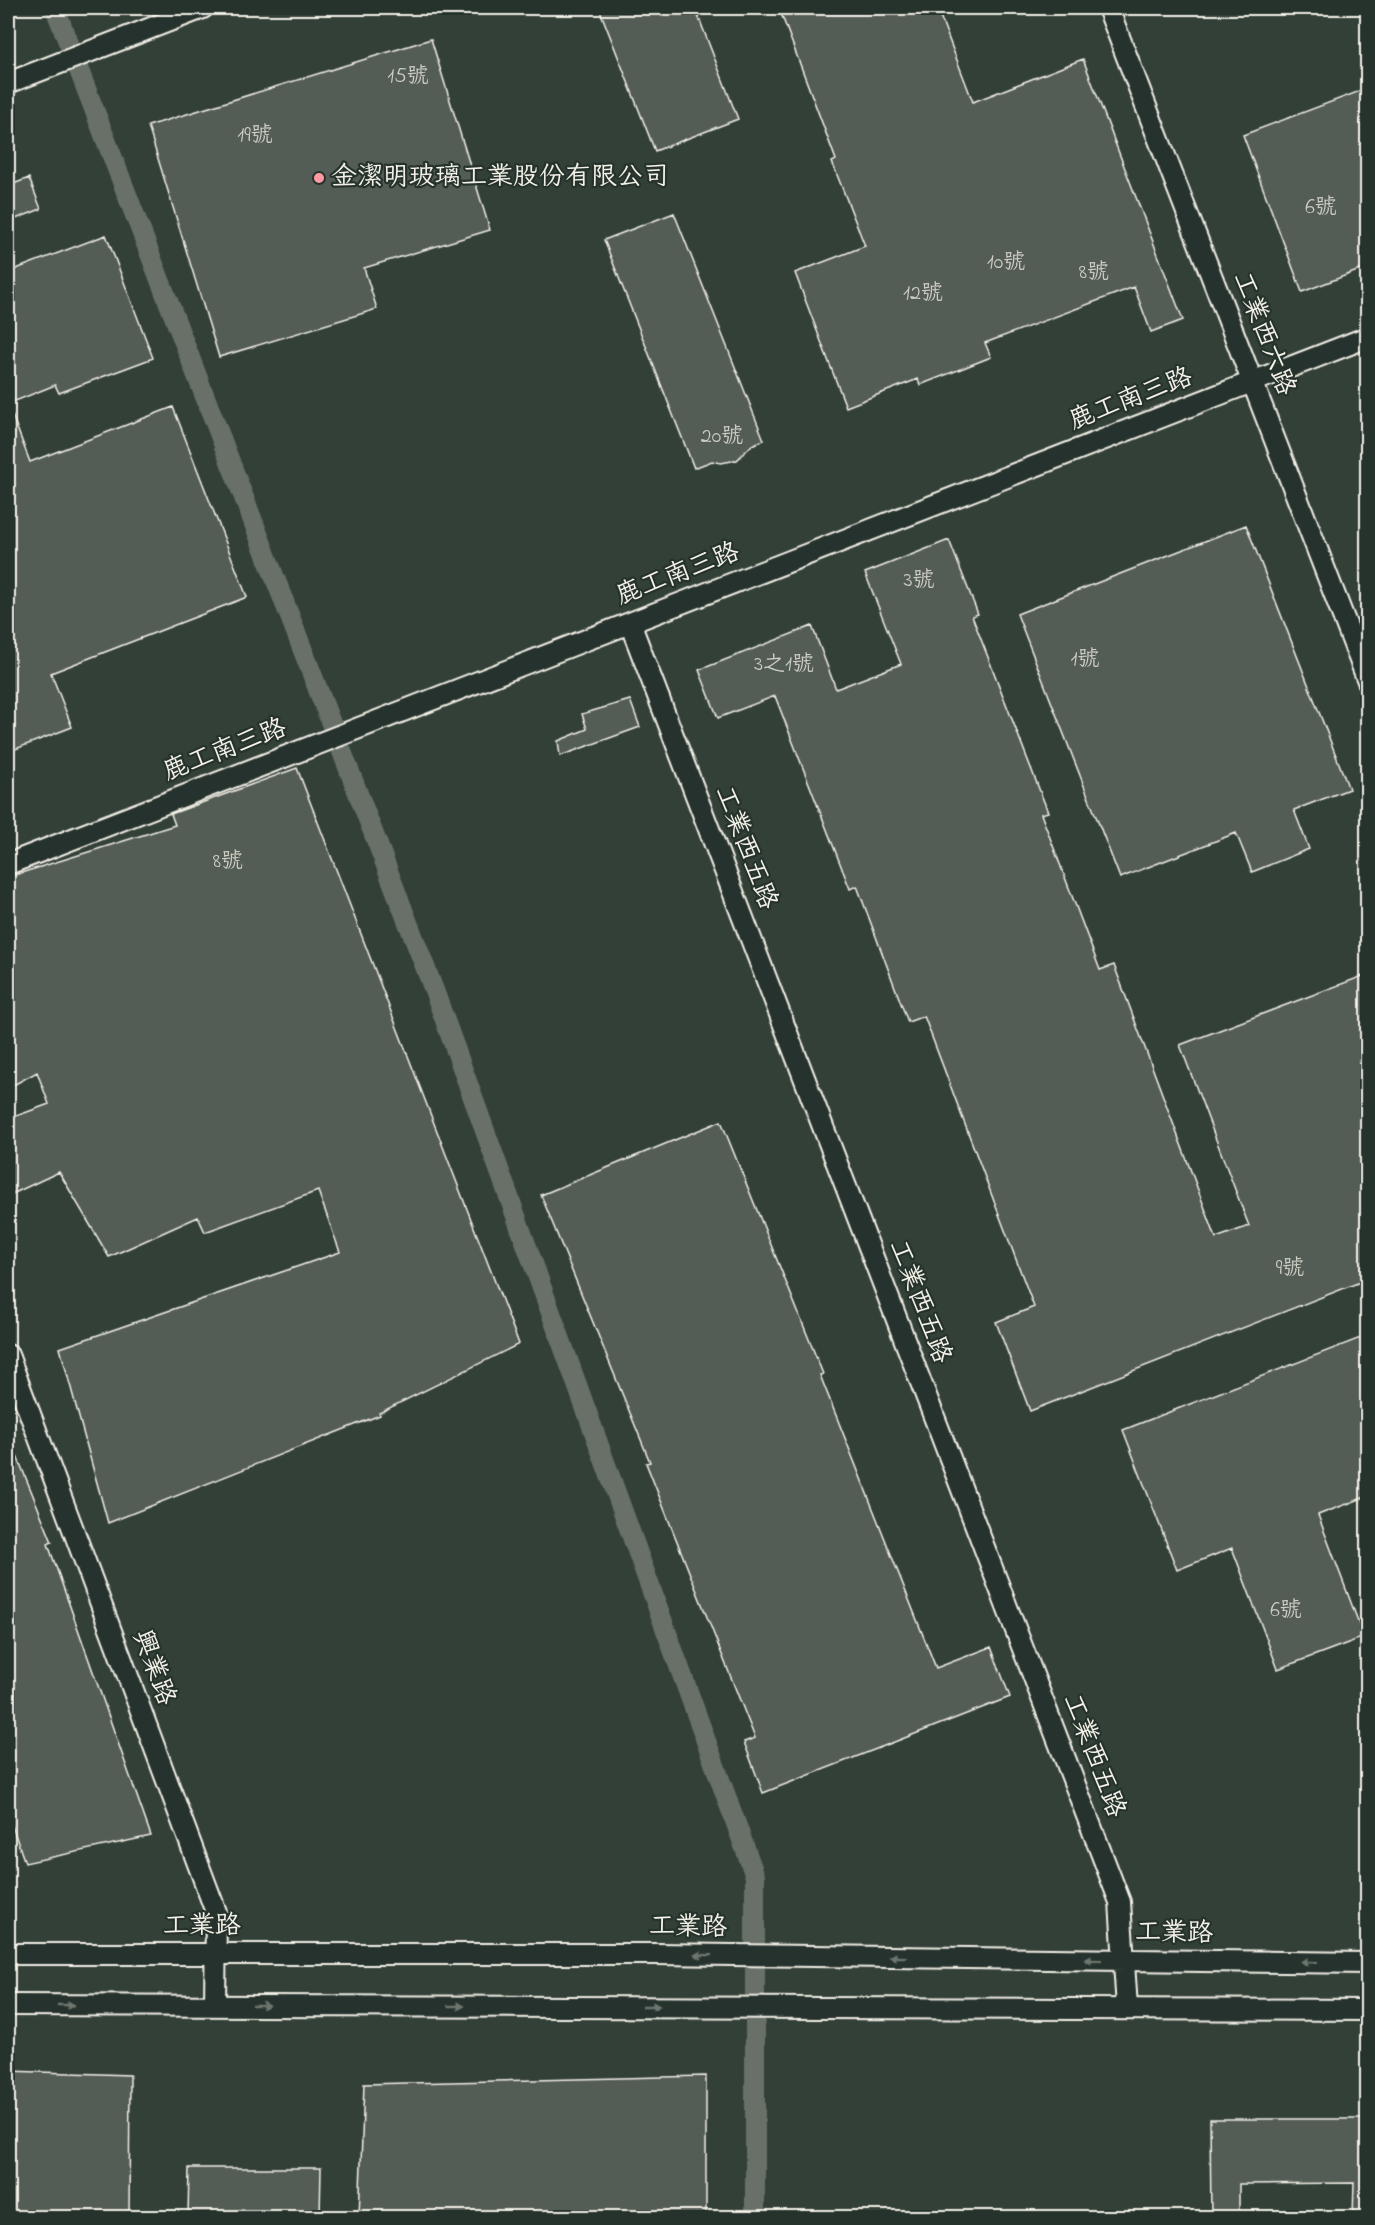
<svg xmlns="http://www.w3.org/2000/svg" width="1375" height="2225" font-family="'Indie Flower','LXGW WenKai TC',sans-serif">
<rect width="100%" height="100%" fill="#26332d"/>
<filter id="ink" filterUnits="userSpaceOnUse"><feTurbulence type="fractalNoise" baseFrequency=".0167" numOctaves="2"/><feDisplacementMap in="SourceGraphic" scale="12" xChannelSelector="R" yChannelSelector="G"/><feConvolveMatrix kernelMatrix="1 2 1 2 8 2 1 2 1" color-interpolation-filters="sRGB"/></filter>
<g filter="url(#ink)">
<path fill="#333f39" d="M8,8H1367V2217L8,2218Z"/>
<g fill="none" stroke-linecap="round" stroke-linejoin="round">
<path stroke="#676f68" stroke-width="20" d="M55,8L434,990L755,1876V2218"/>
</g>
<path fill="#525c55" stroke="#f4f1e8" stroke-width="1.5" d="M599,8H695L738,119L655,151Z
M779,8H937L973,102L1083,59L1183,320L1151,332L1134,287L985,343L991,357L920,385L918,379L846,407L795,273L865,246L832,162L836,160Z
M431,39L490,230L364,268L377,309L219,357L148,126Z
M1368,88V267L1302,292L1243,135Z
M29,178L41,209L8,222V186Z
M674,213L764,440L752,445L737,460L721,463L712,461L694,468L604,240Z
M106,235L153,358L59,393L55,385L8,404V272Z
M9,407L30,462L173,407L247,597L51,673L72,727L8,752Z
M1246,525L1349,789L1294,810L1309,849L1252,872L1236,833L1120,878L1017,614Z
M949,540L978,614L972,616L1048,812L1041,814L1100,970L1114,965L1216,1238L1249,1226L1180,1045L1368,974V1279L1030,1411L996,1322L1034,1307L924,1016L908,1022L857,886L850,889L775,696L718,718L699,670L812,626L836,689L901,664L865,573Z
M630,700L640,727L560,756L558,741L587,729L582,714Z
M297,768L519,1344L379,1413L380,1415L108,1523L60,1348L340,1252L318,1191L205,1232L198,1217L109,1257L59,1172L8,1196V1119L49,1104L37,1072L8,1088V877L175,825L171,814Z
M721,1121L823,1374L820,1375L936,1668L991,1647L1010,1697L763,1793L744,1742L755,1738L646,1463L650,1462L541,1195Z
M1368,1335V1496L1318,1515L1364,1637L1278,1669L1232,1548L1177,1570L1123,1430Z
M8,1434L52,1542L48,1544L151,1836L25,1863L8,1814Z
M8,2071L130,2075L129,2217H8Z
M706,2076V2217H359L364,2084Z
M1210,2119H1368V2217H1353L1354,2183L1239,2184V2217H1211Z
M189,2168H321L320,2217H188Z"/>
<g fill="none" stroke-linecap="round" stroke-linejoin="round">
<g stroke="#f4f1e8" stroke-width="24">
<path id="minor" d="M1108,8L1368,681
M8,83L203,8
M630,623L1120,1902L1127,2008
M8,864L1368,337
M8,1355L216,1912L215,2005
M8,1954H656L1368,1963
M8,2005L1368,2010"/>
</g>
<use href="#minor" stroke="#26332d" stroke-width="20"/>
</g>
<defs><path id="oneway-solid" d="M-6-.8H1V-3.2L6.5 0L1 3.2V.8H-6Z" transform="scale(1.5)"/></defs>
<g fill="#6e766e">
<use href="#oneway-solid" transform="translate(703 1955) rotate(-179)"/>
<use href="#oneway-solid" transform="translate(898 1957) rotate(-179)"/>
<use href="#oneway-solid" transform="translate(1093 1960) rotate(-179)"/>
<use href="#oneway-solid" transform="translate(1309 1962) rotate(-179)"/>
<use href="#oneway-solid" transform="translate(66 2005)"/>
<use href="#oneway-solid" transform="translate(261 2005)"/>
<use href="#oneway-solid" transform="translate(456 2006)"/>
<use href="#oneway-solid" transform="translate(651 2006)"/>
</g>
</g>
<circle fill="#ff9aa2" stroke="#26332d" stroke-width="2" cx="319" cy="178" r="6"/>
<g text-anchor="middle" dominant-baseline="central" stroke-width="4.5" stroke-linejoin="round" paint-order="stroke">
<g font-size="22" fill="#ccccc3">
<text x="408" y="77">15號</text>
<text x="255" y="136">19號</text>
<text x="1321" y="208">6號</text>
<text x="1006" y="263">10號</text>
<text x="1094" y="273">8號</text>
<text x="923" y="294">12號</text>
<text x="722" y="437">20號</text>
<text x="919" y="581">3號</text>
<text x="1085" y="660">1號</text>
<text x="784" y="665">3之1號</text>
<text x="228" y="862">8號</text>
<text x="1290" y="1269">9號</text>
<text x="1286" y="1611">6號</text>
</g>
<g font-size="26" fill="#f4f1e8" stroke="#26332d" text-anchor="start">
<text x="331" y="178">金潔明玻璃工業股份有限公司</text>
</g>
<g font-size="26" fill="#f4f1e8" stroke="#26332d">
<text transform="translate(1263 334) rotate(69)">工業西六路</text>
<text transform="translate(1131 400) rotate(-21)">鹿工南三路</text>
<text transform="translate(678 575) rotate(-21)">鹿工南三路</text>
<text transform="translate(225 751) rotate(-21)">鹿工南三路</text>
<text transform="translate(745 848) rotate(69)">工業西五路</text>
<text transform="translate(919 1302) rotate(69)">工業西五路</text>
<text transform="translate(153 1668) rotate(70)">興業路</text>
<text transform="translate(1093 1756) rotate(69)">工業西五路</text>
<text x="202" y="1927">工業路</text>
<text transform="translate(688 1928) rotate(1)">工業路</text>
<text transform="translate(1174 1934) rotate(1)">工業路</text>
</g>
</g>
<rect width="1375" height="2225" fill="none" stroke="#26332d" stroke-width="30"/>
<rect x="15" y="15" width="1345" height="2195" fill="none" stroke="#f4f1e8" stroke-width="2" filter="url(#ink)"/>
</svg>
